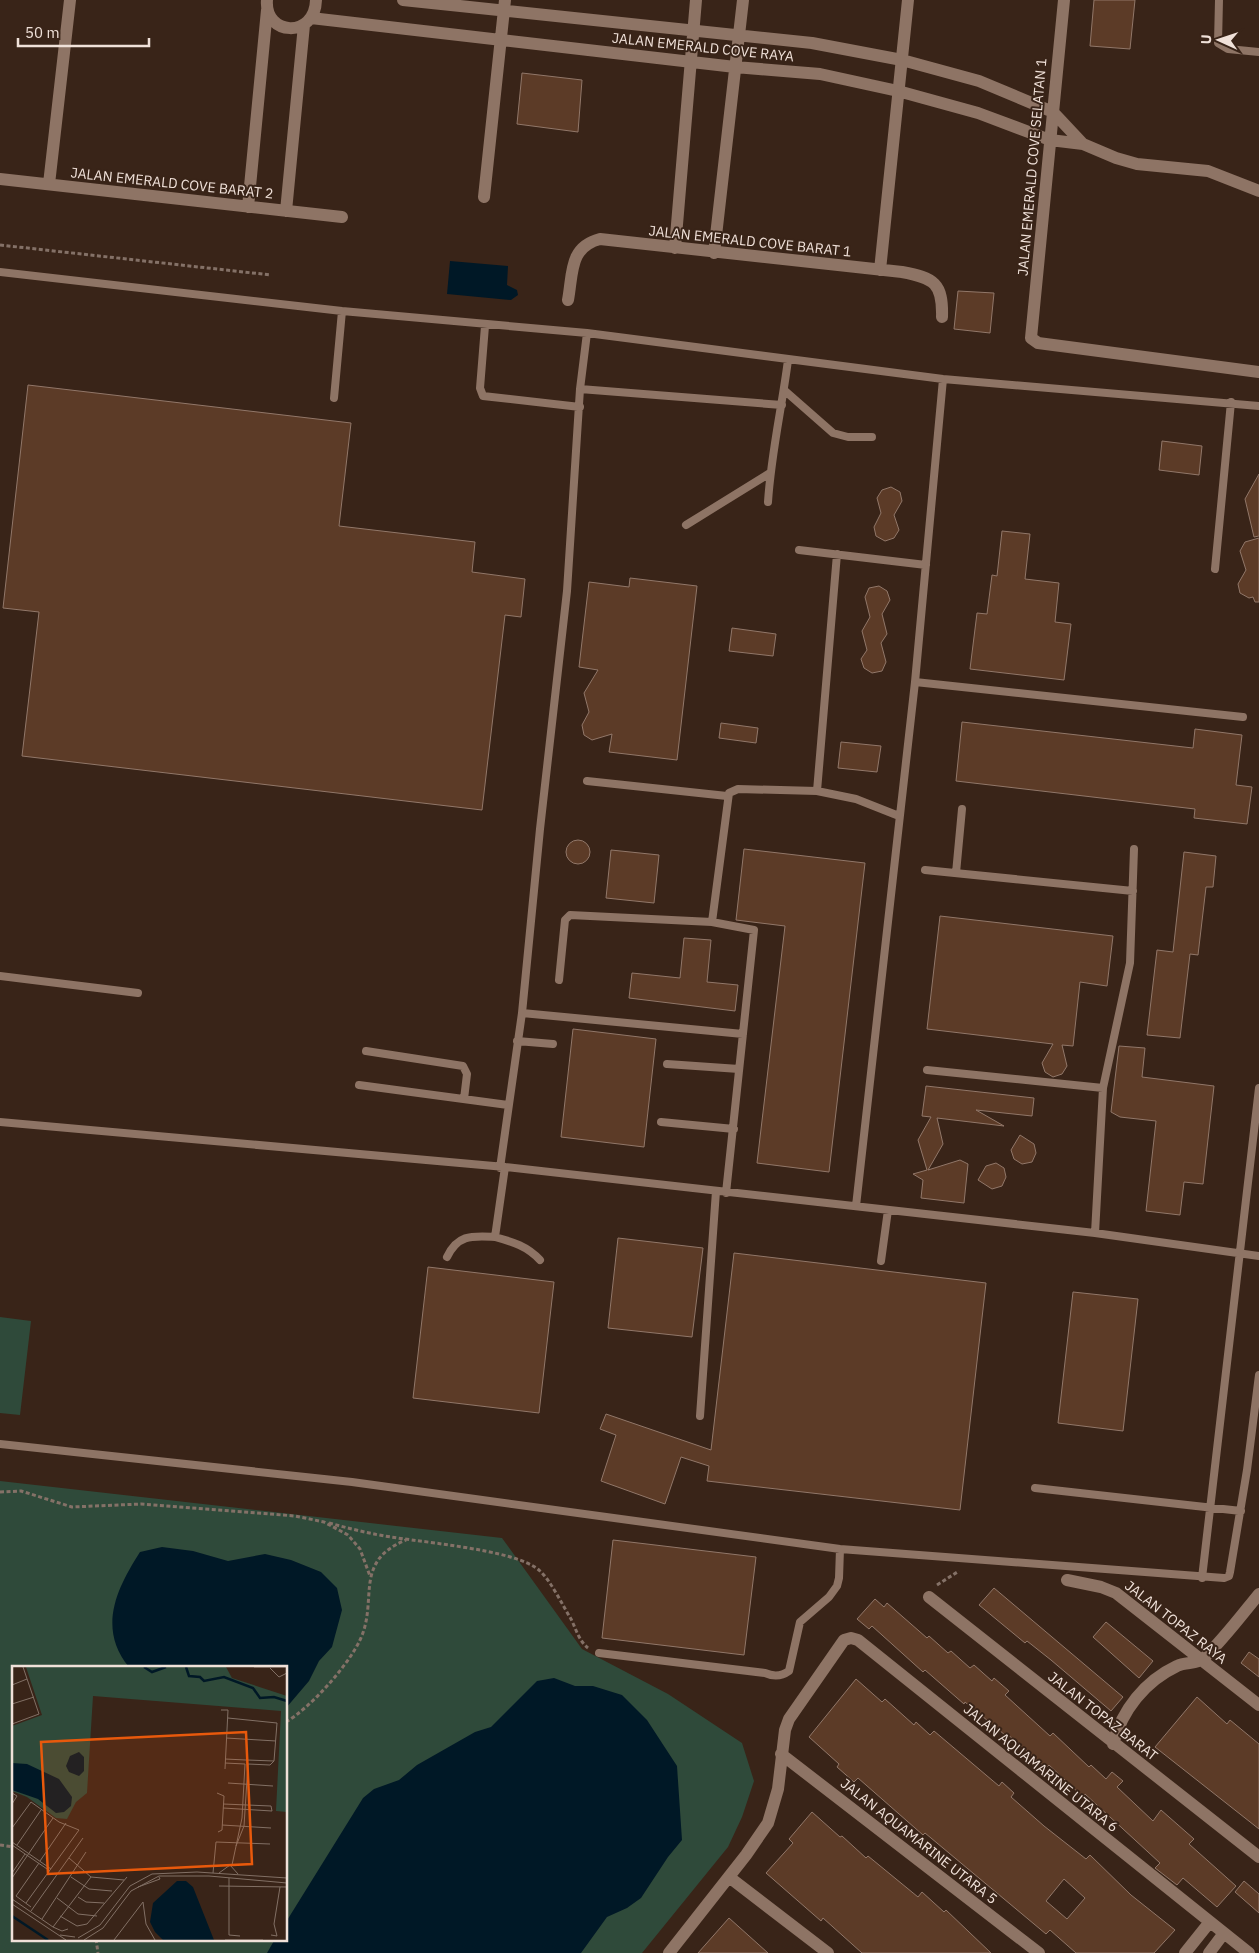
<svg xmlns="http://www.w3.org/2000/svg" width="1259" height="1953" font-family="'IBM Plex Sans',sans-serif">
<rect width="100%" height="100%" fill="#392418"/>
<path fill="#2f4a3a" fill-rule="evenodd" d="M0,1317L31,1321L20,1415L0,1413Z
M0,1481L502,1538L582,1649L668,1694L742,1743L754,1781L742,1817L728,1847L642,1953H0ZM14,1667H286V1939H14Z"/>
<path fill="#001826" d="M450,261L508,266L507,285L517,290L518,295L511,300L447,294Z
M162,1547L193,1551L228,1561L265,1554L291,1560L321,1572L337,1588L342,1610L332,1647L319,1661L309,1681L286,1708V1667H129C97,1628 117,1588 140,1552Z
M554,1678L575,1686H593L622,1695L647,1720L677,1766L682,1840L668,1857L641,1898L627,1908L607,1917L581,1953H267L275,1939H286V1922L363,1798L374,1789L399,1780L417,1765L475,1732L491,1727L537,1681Z"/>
<path fill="#5c3b27" stroke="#917769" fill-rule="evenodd" d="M1094,0H1135L1130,49L1090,46Z
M522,73L582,80L578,132L517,124Z
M958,291L994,293L990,333L954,329Z
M28,385L351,423L339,526L475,542L472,572L525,579L521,617L505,615L482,810L22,756L39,612L3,608Z
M1162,441L1202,446L1199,475L1159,470Z
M1259,474V536L1254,537L1245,499Z
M891,487L900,492L902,501L894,515L899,530L894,538L885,541L876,536L874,527L881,513L877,498L882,490Z
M1002,531L1030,534L1025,579L1059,583L1055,622L1071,624L1064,680L970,669L977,613L987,614L992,575L997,576Z
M1259,538V602H1255L1253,597L1249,598L1240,593L1238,584L1246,570L1240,551L1245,542Z
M630,578L697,586L677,760L609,752L612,734L592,740L584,735L582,725L589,712L584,693L598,670L579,667L589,582L629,587Z
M879,586L887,591L890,600L882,614L887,634L881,643L886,662L882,671L872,673L864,668L861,659L867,650L862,631L870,617L865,597L869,588Z
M732,628L776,634L773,656L729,651Z
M962,722L1193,748L1195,729L1242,735L1236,785L1252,787L1247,824L1194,818L1195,809L956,781Z
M721,723L758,728L756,743L719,738Z
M841,742L881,746L877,772L838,768Z
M566 852a12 12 0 1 1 24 0a12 12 0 1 1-24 0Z
M744,849L865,863L829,1172L757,1163L785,926L736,920Z
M611,850L659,855L654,903L606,898Z
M1184,852L1216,856L1213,887H1206L1198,955L1190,954L1180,1038L1147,1035L1157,950L1173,952Z
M940,916L1113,936L1107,986L1080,982L1073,1046L1062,1045L1067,1066L1062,1074L1053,1077L1045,1072L1042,1063L1053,1044L927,1029Z
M684,938L711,940L707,982L738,985L735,1011L629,998L632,973L680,978Z
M573,1029L656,1039L644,1147L561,1137Z
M1119,1046L1145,1048L1142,1077L1214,1086L1203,1184L1184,1182L1180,1215L1146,1211L1156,1121L1120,1117L1111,1112Z
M926,1086L1034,1098L1032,1116L976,1110L1004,1126L937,1118L943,1144L928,1170L960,1160L968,1164L964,1203L921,1198L923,1180L913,1174L927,1170L918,1140L931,1117L922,1116Z
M1020,1135L1034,1144L1036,1153L1032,1162L1022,1164L1014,1159L1011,1150Z
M996,1163L1004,1168L1006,1177L1002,1186L992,1189L978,1180L986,1166Z
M618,1238L703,1248L692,1337L608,1328Z
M734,1253L986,1283L960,1510L707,1481L709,1466L681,1457L665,1504L601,1481L616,1435L600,1429L606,1414L711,1450Z
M428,1267L554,1282L539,1413L413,1398Z
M1073,1292L1138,1299L1123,1431L1058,1423Z
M613,1540L756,1557L744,1655L602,1638Z
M994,1588L1123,1697L1111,1711L1051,1660L1027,1641L1025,1643L979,1605Z
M875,1599L884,1607L887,1603L927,1638L929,1636L948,1653L951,1651L970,1668L974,1665L992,1681L994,1678L1009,1691L1005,1695L1050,1736L1053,1733L1089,1767L1091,1765L1106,1779L1112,1772L1123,1781L1117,1787L1153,1821L1161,1810L1194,1839L1189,1844L1236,1886L1217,1907L1183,1878L1177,1885L1155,1868L1160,1863L1085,1794L1083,1797L1049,1765L1046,1768L1006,1733L1005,1735L965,1702L964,1704L925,1670L923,1672L872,1626L869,1629L857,1619Z
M1106,1622L1153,1661L1139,1678L1093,1637Z
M1249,1652L1259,1659V1677L1241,1663Z
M856,1679L882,1702L885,1699L914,1725L916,1722L930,1735L934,1731L999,1786L1002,1782L1014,1793L1011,1797L1044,1826L1086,1859L1090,1855L1131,1895L1175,1930L1154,1953H1076L1050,1930L1046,1934L925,1833L923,1835L858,1778L854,1782L837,1767L839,1764L809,1737ZM1064,1879L1085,1898L1067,1919L1046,1901Z
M1197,1697L1227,1724L1230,1720L1259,1744V1829L1155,1747Z
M812,1812L840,1837L842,1836L866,1858L868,1856L918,1897L922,1892L944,1912L946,1910L991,1953H862L823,1918L821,1921L766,1873L793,1843L789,1839Z
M1244,1881L1259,1894V1913L1235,1892Z
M729,1918L768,1953H698Z"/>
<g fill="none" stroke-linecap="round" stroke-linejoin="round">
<path stroke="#847167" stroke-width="3" stroke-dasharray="4 2.5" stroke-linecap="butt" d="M0,245L271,275
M0,1492L21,1491L72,1507L141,1504L295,1516L324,1522L348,1535L360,1549L370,1576
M329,1523C344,1527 359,1531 374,1534C410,1542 516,1548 540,1571C551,1581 563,1606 571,1619C576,1629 579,1641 588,1648
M937,1585L959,1571
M286,1722C311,1707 347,1667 360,1640C379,1600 352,1562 406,1540
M0,1845L14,1847
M96,1939L98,1953"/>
<path stroke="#8e7465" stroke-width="8" d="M1219,0L1218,43L1228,49L1259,52
M0,272L342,311L587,333L943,379L1259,406
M485,326L480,388L483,396L580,407
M580,389L782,405
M784,390L833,433L848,437H872
M334,398L342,311
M768,502C771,454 782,407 788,360
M686,525L770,473
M799,550L926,565
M837,554L817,791L856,799L899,816
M1215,569L1231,402
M915,682L1243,717
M587,781L727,796
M925,870L1133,891
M956,873L962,809
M712,922L729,793L738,789L817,791
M0,976L138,993
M559,980L565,920L570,915L712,922L754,930L726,1193
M522,1013L743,1034
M517,1041L553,1044
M366,1051L463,1066L467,1074L464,1099
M667,1064L739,1069
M927,1070L1103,1088
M359,1085L508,1105
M0,1122L505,1167L1095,1233L1259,1256
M661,1122L734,1129
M505,1167L495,1237C513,1242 527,1246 540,1260
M500,1168L522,1013L540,829L567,591L580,389L587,333
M856,1206L915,682L943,379
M1095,1233L1103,1088L1130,963L1134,849
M447,1257C458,1234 472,1236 495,1237
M881,1261L888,1210
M700,1416L716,1191
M0,1444L352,1482L840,1549L1224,1578L1229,1576L1230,1572L1247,1470L1259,1375
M1035,1488L1241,1511
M1202,1578L1259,1088
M599,1653L765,1673C774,1677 782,1676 789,1671L800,1622L829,1597L837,1586L839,1578L840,1549"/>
<path stroke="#8e7465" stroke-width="12" d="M267,0C264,36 315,39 316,0
M403,0L812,43L902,60L979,81L1053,112L1083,144
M1064,0L1031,338L1038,343L1259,372
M311,18L735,67L820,74L898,91L978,113L1050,140L1083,144L1116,158L1137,164L1208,171L1259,191
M0,179L342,217
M49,184L70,0
M484,197L505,0
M248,207L267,10
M286,211L304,25
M675,248L696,0
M714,253L743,0
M880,270L908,0
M568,300C573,273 569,247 600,239L902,272C934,278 943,283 942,317
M1067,1580L1101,1587L1116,1593L1259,1705
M929,1597L1259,1857
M1113,1744C1122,1710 1145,1681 1177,1666C1185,1662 1197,1664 1203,1659C1223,1640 1241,1616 1259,1594
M781,1754L1039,1953
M729,1877L828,1953
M669,1953L746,1855L768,1823L778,1789L785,1730L789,1719L844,1640L851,1638L858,1640L1249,1953
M1185,1953L1209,1923
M1209,1953L1224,1933"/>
</g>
<g text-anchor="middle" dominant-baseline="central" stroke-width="4" stroke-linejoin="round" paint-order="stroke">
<g font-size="14" fill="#f0e1d9" stroke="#392418">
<text transform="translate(703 47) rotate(6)">JALAN EMERALD COVE RAYA</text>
<text transform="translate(1032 167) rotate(-85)">JALAN EMERALD COVE SELATAN 1</text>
<text transform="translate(172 183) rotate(6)">JALAN EMERALD COVE BARAT 2</text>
<text transform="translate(750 241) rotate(6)">JALAN EMERALD COVE BARAT 1</text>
<text transform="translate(1176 1622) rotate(38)">JALAN TOPAZ RAYA</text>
<text transform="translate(1103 1716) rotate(38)">JALAN TOPAZ BARAT</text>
<text transform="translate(1041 1768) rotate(39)">JALAN AQUAMARINE UTARA 6</text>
<text transform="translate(919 1841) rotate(38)">JALAN AQUAMARINE UTARA 5</text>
</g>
</g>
<g transform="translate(12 1666)">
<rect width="275" height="275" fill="#392418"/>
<path d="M14,1H214L220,12L275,30V146L264,145L269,45L81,30L75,127L64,136L55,153L44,152L15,131L0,125V60L30,49Z" fill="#2f4a3a"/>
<path d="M67,86L72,91V105L67,110L57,106L54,100L58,90ZM0,97L15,98L47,113L60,131L59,140L52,146L44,147L26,133L0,124ZM165,215H174L181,221L202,274H151L143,266L138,256L141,237Z" fill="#001826"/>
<path fill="none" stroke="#001826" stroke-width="2.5" d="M132,1L140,6L154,1M174,1L177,10L188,11L192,15L212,11L241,22L248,32L262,31L275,35M0,250L36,274"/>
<path fill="none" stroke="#827065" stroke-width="1" d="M242,1H274M258,2L267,11L275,7M0,19L15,13M0,38L22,31M209,44H216L213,103M216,52L265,57L262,95M0,58L27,48L11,1M214,72L264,75M213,93L234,94M235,94L262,95M213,97L233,98M216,117L261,120M0,127L5,130L0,138M205,127L212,130L210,164L206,166M211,142L260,145L259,140L211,138M210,159L259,162M0,162L19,136L47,156L67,164L14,237M0,176L39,203M0,179L38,205M5,179L29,144M224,180L232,160L236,98L258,99L262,95M57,192L79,211L112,214M28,195L54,157M220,199L230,152L233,98M0,207L13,188M201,207L204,176L258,178M207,207L218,199L226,208M59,211L77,223L100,225M0,212L41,152M217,212V269L228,270M207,220L275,221M126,221L148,213L147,211M66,231L74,236L92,237M45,232L66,248L85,250M0,233L41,261L50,265L56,263M0,238L54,274M19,241L4,230L27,197M19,245L71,172M48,250L65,260L75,258L115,211M30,253L74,186M41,261L79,211M48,269L63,271M259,269L265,270L262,258L268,221M66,272L88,259L118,220L140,208L185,206L275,212M72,274L91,262L119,225L147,210H197L275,217M102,274L131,236L134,258L143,274M213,274H251"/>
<path fill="#e8590c" fill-opacity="0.15" stroke="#e8590c" stroke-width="2.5" d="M234,66L240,198L36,208L29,76Z"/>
<rect width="275" height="275" fill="none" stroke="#f0e1d9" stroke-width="2.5"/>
</g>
<g transform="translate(1219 40) rotate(273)" stroke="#392418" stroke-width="4" paint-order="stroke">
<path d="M0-4L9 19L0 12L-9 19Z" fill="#f0e1d9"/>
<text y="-8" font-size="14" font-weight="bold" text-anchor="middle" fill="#f0e1d9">U</text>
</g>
<path d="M18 38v8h131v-8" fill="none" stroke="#f0e1d9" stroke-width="2.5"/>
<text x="25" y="38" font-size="15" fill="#f0e1d9" stroke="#392418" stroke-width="4" paint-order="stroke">50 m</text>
</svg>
